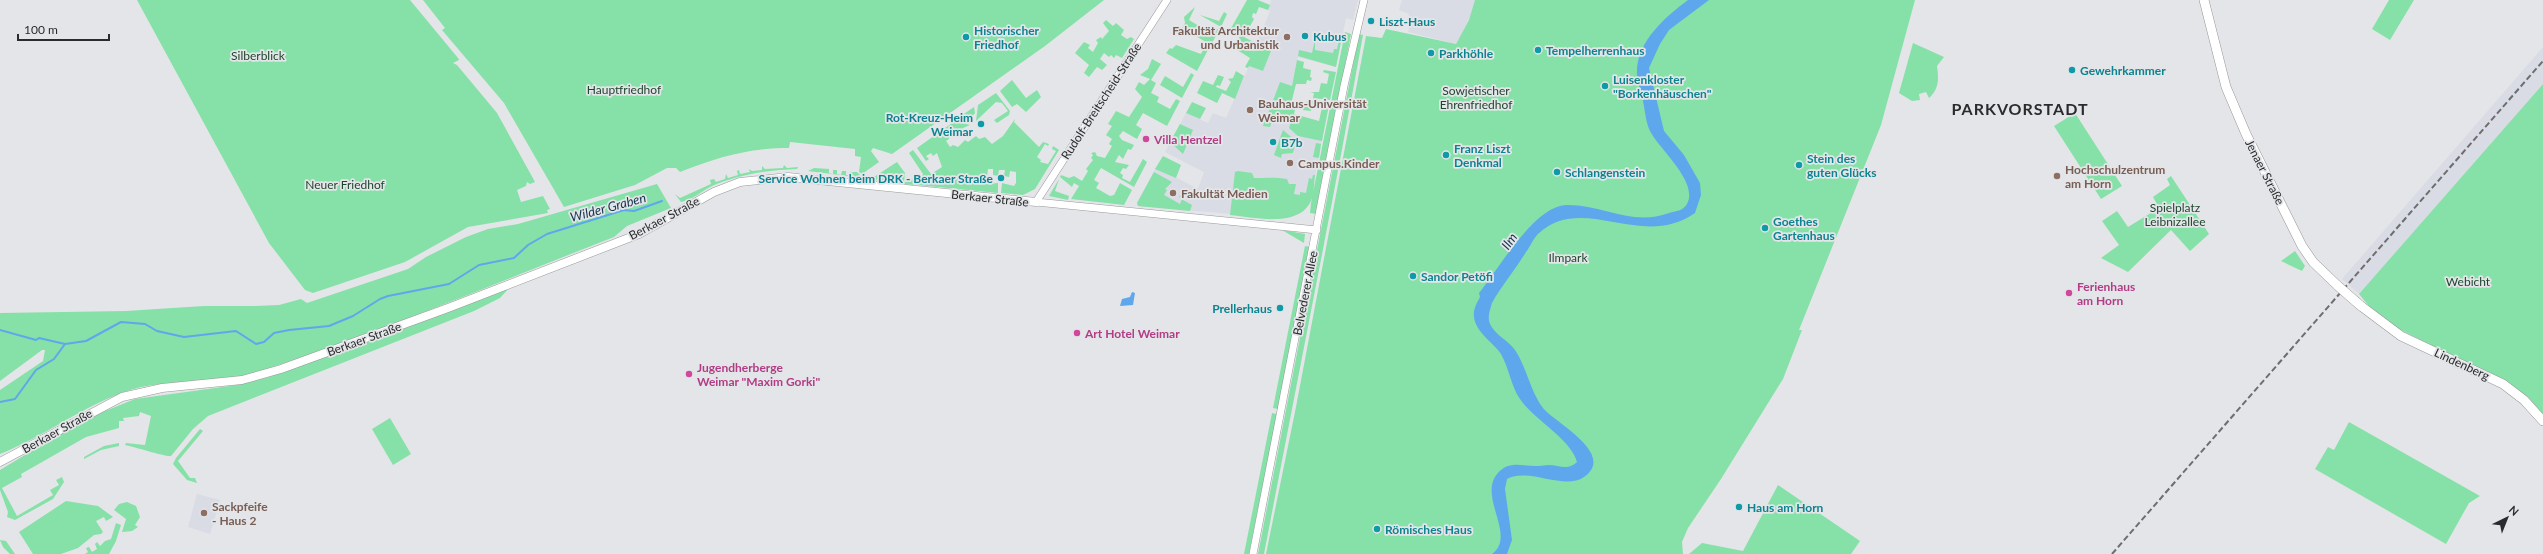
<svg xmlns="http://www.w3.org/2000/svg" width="2543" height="554" font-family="Lato,sans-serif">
<rect width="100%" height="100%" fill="#e4e5e8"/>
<path fill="#d9dbe5" d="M1271,0H1358L1353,20L1346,18L1336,67L1298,57L1292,86L1269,113L1291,121L1289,128L1323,135L1310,203L1296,214L1279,218L1138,206L1137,203L1156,167L1198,189L1204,172L1165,152L1186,113L1208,123L1213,113L1226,118L1249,66L1263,71L1271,51L1257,43L1270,11L1268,10Z
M1402,0H1479L1456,44L1408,32L1411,20L1408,19L1409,14L1399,10Z
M2543,47V84L2359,294L2342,279Z
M197,494L220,500L210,534L188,527Z"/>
<path fill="#85e1a7" d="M137,0H410L458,58L459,60L453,63L457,65L497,113L535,182L530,184L527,182L526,186L517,190L521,202L543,196L550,209L547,210L548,213L468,227L405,262L313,293L305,290L269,243Z
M423,0H1104L1045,46L892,154L873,148L871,151L879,162L862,174L859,172L861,157L855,156V149L790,142L789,148C748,148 718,157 680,172L676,168H667L635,185L564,207L504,103L442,30L445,28Z
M1247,0H1258L1270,5L1268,10L1259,7L1256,14L1253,13L1252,17L1254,19L1244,37L1271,51L1263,71L1249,66L1248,68L1245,67L1250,58L1234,48L1240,36L1230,30Z
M1475,0H1915L1881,125L1799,330H1802L1783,379L1721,479L1688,528L1682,542L1683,554H1266L1296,407L1366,36L1382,38L1386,29L1456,44L1469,20Z
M2389,0H2414L2390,40L2372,29Z
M1195,7L1189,20L1199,26L1197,30L1210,37L1215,28L1204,22L1219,30L1211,45L1182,28L1185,23L1184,17Z
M1224,12L1227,14L1221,27L1200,15L1219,21Z
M1106,20L1113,26L1116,23L1124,30L1121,35L1127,39L1131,37L1134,39L1122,58L1116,55L1114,58L1111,55L1109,57L1104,53L1100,59L1107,65L1102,70L1097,67L1089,77L1084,73L1089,65L1075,53L1084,42L1090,45L1088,48L1093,52L1098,43L1096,40L1101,37L1102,39L1109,31L1103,23Z
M1345,32L1351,34L1316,214L1310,213L1311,203Z
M1359,34L1363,35C1332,208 1297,381 1264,554H1258Z
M1340,36L1342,37L1336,67L1298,56L1299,50L1312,53L1315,40V50L1333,53L1334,49H1337Z
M1913,43L1944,57L1937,66C1939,79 1939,89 1929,98L1926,92L1919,94L1920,100L1912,101L1899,93Z
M1176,45L1201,54L1205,46L1209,48L1197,71L1166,53L1170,48L1172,49Z
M1152,59L1161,64L1151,80L1156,83L1151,93L1159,97L1157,102L1170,109L1176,99L1180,101L1167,126L1143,113L1136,125L1142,129L1137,139L1123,131L1119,136L1122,140L1134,145L1131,150L1128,149L1123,159L1119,155L1115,162L1129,165L1126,169L1123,168L1120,173L1123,175L1122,178L1130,182L1143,159L1147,162L1134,187L1101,168L1094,180L1099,183L1096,188L1110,196L1114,195L1120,183L1132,190L1124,205L1071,199L1079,186L1074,183L1072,187L1060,177L1061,175L1069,178L1074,176L1082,181L1088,171L1086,169L1093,160L1091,158L1093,155L1091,153L1095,152L1097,156L1105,158L1112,146L1109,144L1112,139L1106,135L1112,126L1108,124L1116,111L1129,117L1142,97L1135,89L1139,82L1144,85L1150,79L1140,75L1148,69Z
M1297,60L1304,62L1303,68L1311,70L1310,77L1312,78L1311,81L1307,80L1306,84H1296L1290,108L1295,110L1294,114L1319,121L1323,103L1329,105L1322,141L1298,136L1289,128L1291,121L1274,115L1270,127L1263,126L1266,114H1268L1280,82L1292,86Z
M1324,70L1336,72L1330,100L1313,98L1314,93L1310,92H1319L1321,83L1327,84L1329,74L1323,72Z
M1236,71L1244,76L1235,99L1222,93L1217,103L1197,93L1203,81L1213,85L1218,75L1224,77L1220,86L1217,85L1216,87L1226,91L1231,82L1228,79L1233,78Z
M1191,73L1194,75L1182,98L1160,85L1165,76L1183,87Z
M1012,80L1026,98L1037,90L1041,97L1026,112L1017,104L1012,107L1000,91Z
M2543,84V415L2516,388L2395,327L2369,306L2359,294Z
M996,93L1010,111L1009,115L997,123L994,120L1008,111L1002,103L996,102L976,121L978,105Z
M1309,101H1313L1311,111L1303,110L1306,102Z
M1192,102L1206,108L1200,119L1186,113Z
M974,107L975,113L970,119L958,118Z
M2075,113L2122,186L2101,199L2054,126Z
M1015,119L1014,122L1039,147L1043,142L1049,144L1048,146L1045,144L1037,157L1041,160L1040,162L1048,164L1056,151L1052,149L1053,146L1059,150L1035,189L1023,195L1001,193L1002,183L1014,186L1016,183V172L1010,171L1009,177L1004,176L1005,170H999L998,176L993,175V169H988L986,184L998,183V193L918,185L916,179H921L923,174L909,153L913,150L931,174L942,167L937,153L933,156L931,153L926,156L929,159L926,161L917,148L955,121L970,125L949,134V139L946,141L950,147L953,145L958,147L965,140L968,142L976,136L979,139L985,137L992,144L1003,136Z
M1180,124L1193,130L1183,154L1170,142Z
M1283,130L1296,141L1293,153L1282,154L1281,158L1274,155Z
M1316,143L1321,144L1319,158L1313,157Z
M1163,156L1181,165L1176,178L1155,169Z
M897,162L905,173L904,182H911L912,178L914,185L877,181L874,177Z
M784,165L787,168L798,167L797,169C768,170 740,174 712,186C702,191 692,200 681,202L675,194L680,198L711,184L710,180L714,179L716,182L725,179L726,174L728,178L738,175L737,171L739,170L740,174L750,172L749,169L752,171L762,170V166L765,169L783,168Z
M814,168L829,169V173L833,174V170H837V174L841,175L842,171H846V175H850V172H857L860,175L856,177L808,171Z
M1238,171L1252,173L1254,178C1266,178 1276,177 1287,179L1289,184H1296L1294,194L1300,195V192L1306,193L1309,178L1312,179L1313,175H1315C1314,183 1314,196 1310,203C1296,228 1252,217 1230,215L1235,172Z
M1154,172L1172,182L1165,189L1167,190L1164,195L1180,204L1182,199L1179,197L1182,191L1185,193L1183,200L1192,205L1190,211L1138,206L1137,203Z
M2171,176L2209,234L2190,251L2171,230L2128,272L2101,258L2119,245L2102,221L2117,211L2128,227L2159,208L2153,197L2170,185L2167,179Z
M1059,179L1055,191L1069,196L1068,200L1049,196Z
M657,184L671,208L627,226L614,237C496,283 378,333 257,372C214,386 167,377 124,392C80,408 43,437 0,454V390L43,361L45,350H42L0,381V313L126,311L204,306H255L279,305L301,299L307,303L408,269L426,257L466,237L488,229L518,224Z
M1282,230L1305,234L1304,243Z
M1305,246L1310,247L1278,409L1273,408Z
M2295,251L2305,266L2302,271L2281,261Z
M510,287L500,298L474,311L208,416L193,429L171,456C166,457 135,447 125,445L126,443L145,445L151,416L140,412L139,416L123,418L124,421H119V428L86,437L21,474L22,477L2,488L17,516L53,495L50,490L59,485L56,480L62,477L64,482L53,499L15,520L7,517L8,512L0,490V470L83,420L135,399L237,385L269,377Z
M1272,413L1277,414L1249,554H1244Z
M390,418L411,454L393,465L372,429Z
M2349,422L2480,496L2469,503L2446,544L2315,469L2328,447L2334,450Z
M200,429L203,431L178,461L190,478H195L197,483L187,480L173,464L176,458Z
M119,443V446L101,450L84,459V457L104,446Z
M1778,485L1860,541L1851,554H1689L1702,543L1743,551Z
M66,501L98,506L113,517L106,521L104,517L96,521L103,532L101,534L94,535L78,548L61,554H33L19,532Z
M127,502L136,506L140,517L135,525L138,527L132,531L122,532L126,519L114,510L119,504Z
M116,523L121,525L116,541L109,554H85L88,552L86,548L89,547L92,552L97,549L95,544L97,542L100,546L105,541L111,539Z
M0,540L6,541L15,554H10L3,547Z"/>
<path fill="#5ea7ec" d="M1688,0H1709L1669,30L1660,44L1649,68L1664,131L1684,155L1700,183L1701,195L1695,213C1641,251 1583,192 1538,234C1533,239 1530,247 1526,252C1515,270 1502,285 1492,303C1490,310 1487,317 1490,324C1495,335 1508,340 1515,350C1527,368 1530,391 1543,408C1554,422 1617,454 1584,477C1564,491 1529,467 1507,479L1505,489L1512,540L1507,554H1492C1517,536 1478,497 1497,474C1509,459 1524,467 1539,466C1542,466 1545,465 1548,465C1560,465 1567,471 1577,462C1571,439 1534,420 1520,399C1511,386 1509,368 1501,354C1493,342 1476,333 1474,317C1473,309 1477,303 1480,297L1479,293C1498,270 1534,206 1566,205C1603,204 1631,227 1669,213C1676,211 1683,211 1687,204C1699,182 1659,149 1650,131C1646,123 1645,111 1643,101C1641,93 1638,84 1637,75C1635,43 1665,17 1688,0Z
M1132,292L1135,293L1133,305L1120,306L1122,299L1130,297Z"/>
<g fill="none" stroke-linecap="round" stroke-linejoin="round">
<path stroke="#5ea7ec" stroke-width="2" d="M0,330L36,340L39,338L65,344L86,341L121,322L145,324L157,331L184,337L236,331L256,344L264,342L274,333L289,330L329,326L353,316L380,299L388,296L449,284L479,265L514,258L528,245L547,234L624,210L634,211L662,201
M0,402L15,399L36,370L54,359L65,344"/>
<g stroke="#98999b" stroke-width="8">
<path id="tertiary" d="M1167,0L1036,202L1317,230
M1253,554L1344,86L1364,0"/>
</g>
<g stroke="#98999b" stroke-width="9">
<path id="secondary" d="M0,462L122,397L162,388L242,380L281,369L448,308L639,234L714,192L740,182L788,177L1036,202"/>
</g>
<g stroke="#98999b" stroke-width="10">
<path id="primary" d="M2204,0L2226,87L2246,134L2302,246L2313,262L2338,286
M2361,306L2401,336L2503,384L2524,400L2543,421"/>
</g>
<use href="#tertiary" stroke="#fff" stroke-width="7"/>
<use href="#secondary" stroke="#fff" stroke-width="8"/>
<use href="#primary" stroke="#fff" stroke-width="9"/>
<path stroke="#6d6e6f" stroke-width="2" stroke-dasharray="6 3" stroke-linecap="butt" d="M2112,554L2543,61"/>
<g stroke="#98999b" stroke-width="10" stroke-linecap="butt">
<path id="primary-bridge" d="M2338,286L2361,306"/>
</g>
<use href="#primary-bridge" stroke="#fff" stroke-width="9"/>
</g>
<g fill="#0f9aa8" stroke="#e4e5e8" stroke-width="1.5">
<circle cx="1371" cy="21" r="4"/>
<circle cx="1305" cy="36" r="4"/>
<circle cx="966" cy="37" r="4"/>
<circle cx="1538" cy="50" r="4"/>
<circle cx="1431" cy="53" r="4"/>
<circle cx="2072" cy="70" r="4"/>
<circle cx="1605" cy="86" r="4"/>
<circle cx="981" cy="124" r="4"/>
<circle cx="1273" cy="142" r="4"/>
<circle cx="1446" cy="155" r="4"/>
<circle cx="1799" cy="165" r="4"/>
<circle cx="1557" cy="172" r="4"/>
<circle cx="1001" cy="178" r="4"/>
<circle cx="1765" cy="228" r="4"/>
<circle cx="1413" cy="276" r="4"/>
<circle cx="1280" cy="308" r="4"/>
<circle cx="1739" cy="507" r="4"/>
<circle cx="1377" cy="529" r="4"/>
</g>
<g fill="#8d6e63" stroke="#e4e5e8" stroke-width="1.5">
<circle cx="1287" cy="37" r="4"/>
<circle cx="1250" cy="110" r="4"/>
<circle cx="1290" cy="163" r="4"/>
<circle cx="2057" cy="176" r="4"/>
<circle cx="1173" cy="193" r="4"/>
<circle cx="204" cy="513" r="4"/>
</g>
<g fill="#d1479c" stroke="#e4e5e8" stroke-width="1.5">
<circle cx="1146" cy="139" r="4"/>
<circle cx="2069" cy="293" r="4"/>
<circle cx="1077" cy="333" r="4"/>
<circle cx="689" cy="374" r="4"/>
</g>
<g text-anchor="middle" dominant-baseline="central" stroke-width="3.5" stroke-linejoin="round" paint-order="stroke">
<g font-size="12" font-weight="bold" fill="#0d838f" stroke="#e4e5e8" text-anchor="start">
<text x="1379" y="21">Liszt-Haus</text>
<text x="974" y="30">Historischer<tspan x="974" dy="14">Friedhof</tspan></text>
<text x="1313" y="36">Kubus</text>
<text x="1546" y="50">Tempelherrenhaus</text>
<text x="1439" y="53">Parkhöhle</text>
<text x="2080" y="70">Gewehrkammer</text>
<text x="1613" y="79">Luisenkloster<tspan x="1613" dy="14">"Borkenhäuschen"</tspan></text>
<text x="973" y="117" text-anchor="end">Rot-Kreuz-Heim<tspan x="973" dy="14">Weimar</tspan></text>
<text x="1281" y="142">B7b</text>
<text x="1454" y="148">Franz Liszt<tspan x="1454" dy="14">Denkmal</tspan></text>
<text x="1807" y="158">Stein des<tspan x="1807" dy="14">guten Glücks</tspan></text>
<text x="1565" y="172">Schlangenstein</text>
<text x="993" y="178" text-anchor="end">Service Wohnen beim DRK - Berkaer Straße</text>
<text x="1773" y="221">Goethes<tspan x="1773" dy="14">Gartenhaus</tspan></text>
<text x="1421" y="276">Sandor Petöfi</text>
<text x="1272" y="308" text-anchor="end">Prellerhaus</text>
<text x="1747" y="507">Haus am Horn</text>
<text x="1385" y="529">Römisches Haus</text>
</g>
<g font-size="12" font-weight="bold" fill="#785e54" stroke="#e4e5e8" text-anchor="start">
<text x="1279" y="30" text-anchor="end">Fakultät Architektur<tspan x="1279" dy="14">und Urbanistik</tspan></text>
<text x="1258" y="103">Bauhaus-Universität<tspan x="1258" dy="14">Weimar</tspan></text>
<text x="1298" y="163">Campus.Kinder</text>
<text x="2065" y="169">Hochschulzentrum<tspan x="2065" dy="14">am Horn</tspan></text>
<text x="1181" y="193">Fakultät Medien</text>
<text x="212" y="506">Sackpfeife<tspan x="212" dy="14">- Haus 2</tspan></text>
</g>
<g font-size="12" fill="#1e462e" stroke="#e4e5e8">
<text x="258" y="55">Silberblick</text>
<text x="624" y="89">Hauptfriedhof</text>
<text x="1476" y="90">Sowjetischer<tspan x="1476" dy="14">Ehrenfriedhof</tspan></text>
<text x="345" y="184">Neuer Friedhof</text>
<text x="2175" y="207">Spielplatz<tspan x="2175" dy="14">Leibnizallee</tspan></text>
<text x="1568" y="257">Ilmpark</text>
<text x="2468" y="281">Webicht</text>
</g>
<g font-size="12" fill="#2a2b2c" stroke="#e4e5e8">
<text transform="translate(1101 101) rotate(-57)">Rudolf-Breitscheid-Straße</text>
<text transform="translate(2265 172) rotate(63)">Jenaer Straße</text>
<text transform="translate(990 198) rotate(6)">Berkaer Straße</text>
<text transform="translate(664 218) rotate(-28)">Berkaer Straße</text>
<text transform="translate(1305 293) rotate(-79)">Belvederer Allee</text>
<text transform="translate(364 339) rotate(-20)">Berkaer Straße</text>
<text transform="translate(2462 364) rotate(25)">Lindenberg</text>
<text transform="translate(57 431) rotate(-29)">Berkaer Straße</text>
</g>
<g font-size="12" font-weight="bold" fill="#b23c85" stroke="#e4e5e8" text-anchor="start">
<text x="1154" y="139">Villa Hentzel</text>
<text x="2077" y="286">Ferienhaus<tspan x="2077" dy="14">am Horn</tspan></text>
<text x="1085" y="333">Art Hotel Weimar</text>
<text x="697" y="367">Jugendherberge<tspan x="697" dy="14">Weimar "Maxim Gorki"</tspan></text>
</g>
<g font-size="13" font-style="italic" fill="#153450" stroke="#e4e5e8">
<text transform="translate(608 207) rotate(-15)">Wilder Graben</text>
<text transform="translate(1509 241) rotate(-55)">Ilm</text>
</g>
<g font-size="16" font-weight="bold" letter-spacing="1" fill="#2a2b2c" stroke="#e4e5e8">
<text x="2020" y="108">PARKVORSTADT</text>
</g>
</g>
<g transform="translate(2507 518) rotate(43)" stroke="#e4e5e8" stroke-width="3" paint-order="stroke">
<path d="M0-3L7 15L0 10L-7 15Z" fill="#2a2b2c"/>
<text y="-6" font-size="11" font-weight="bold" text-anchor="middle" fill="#2a2b2c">N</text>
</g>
<path d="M18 34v6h91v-6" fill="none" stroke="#2a2b2c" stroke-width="2"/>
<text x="24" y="34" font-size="12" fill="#2a2b2c" stroke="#e4e5e8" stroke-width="3" paint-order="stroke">100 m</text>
</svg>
